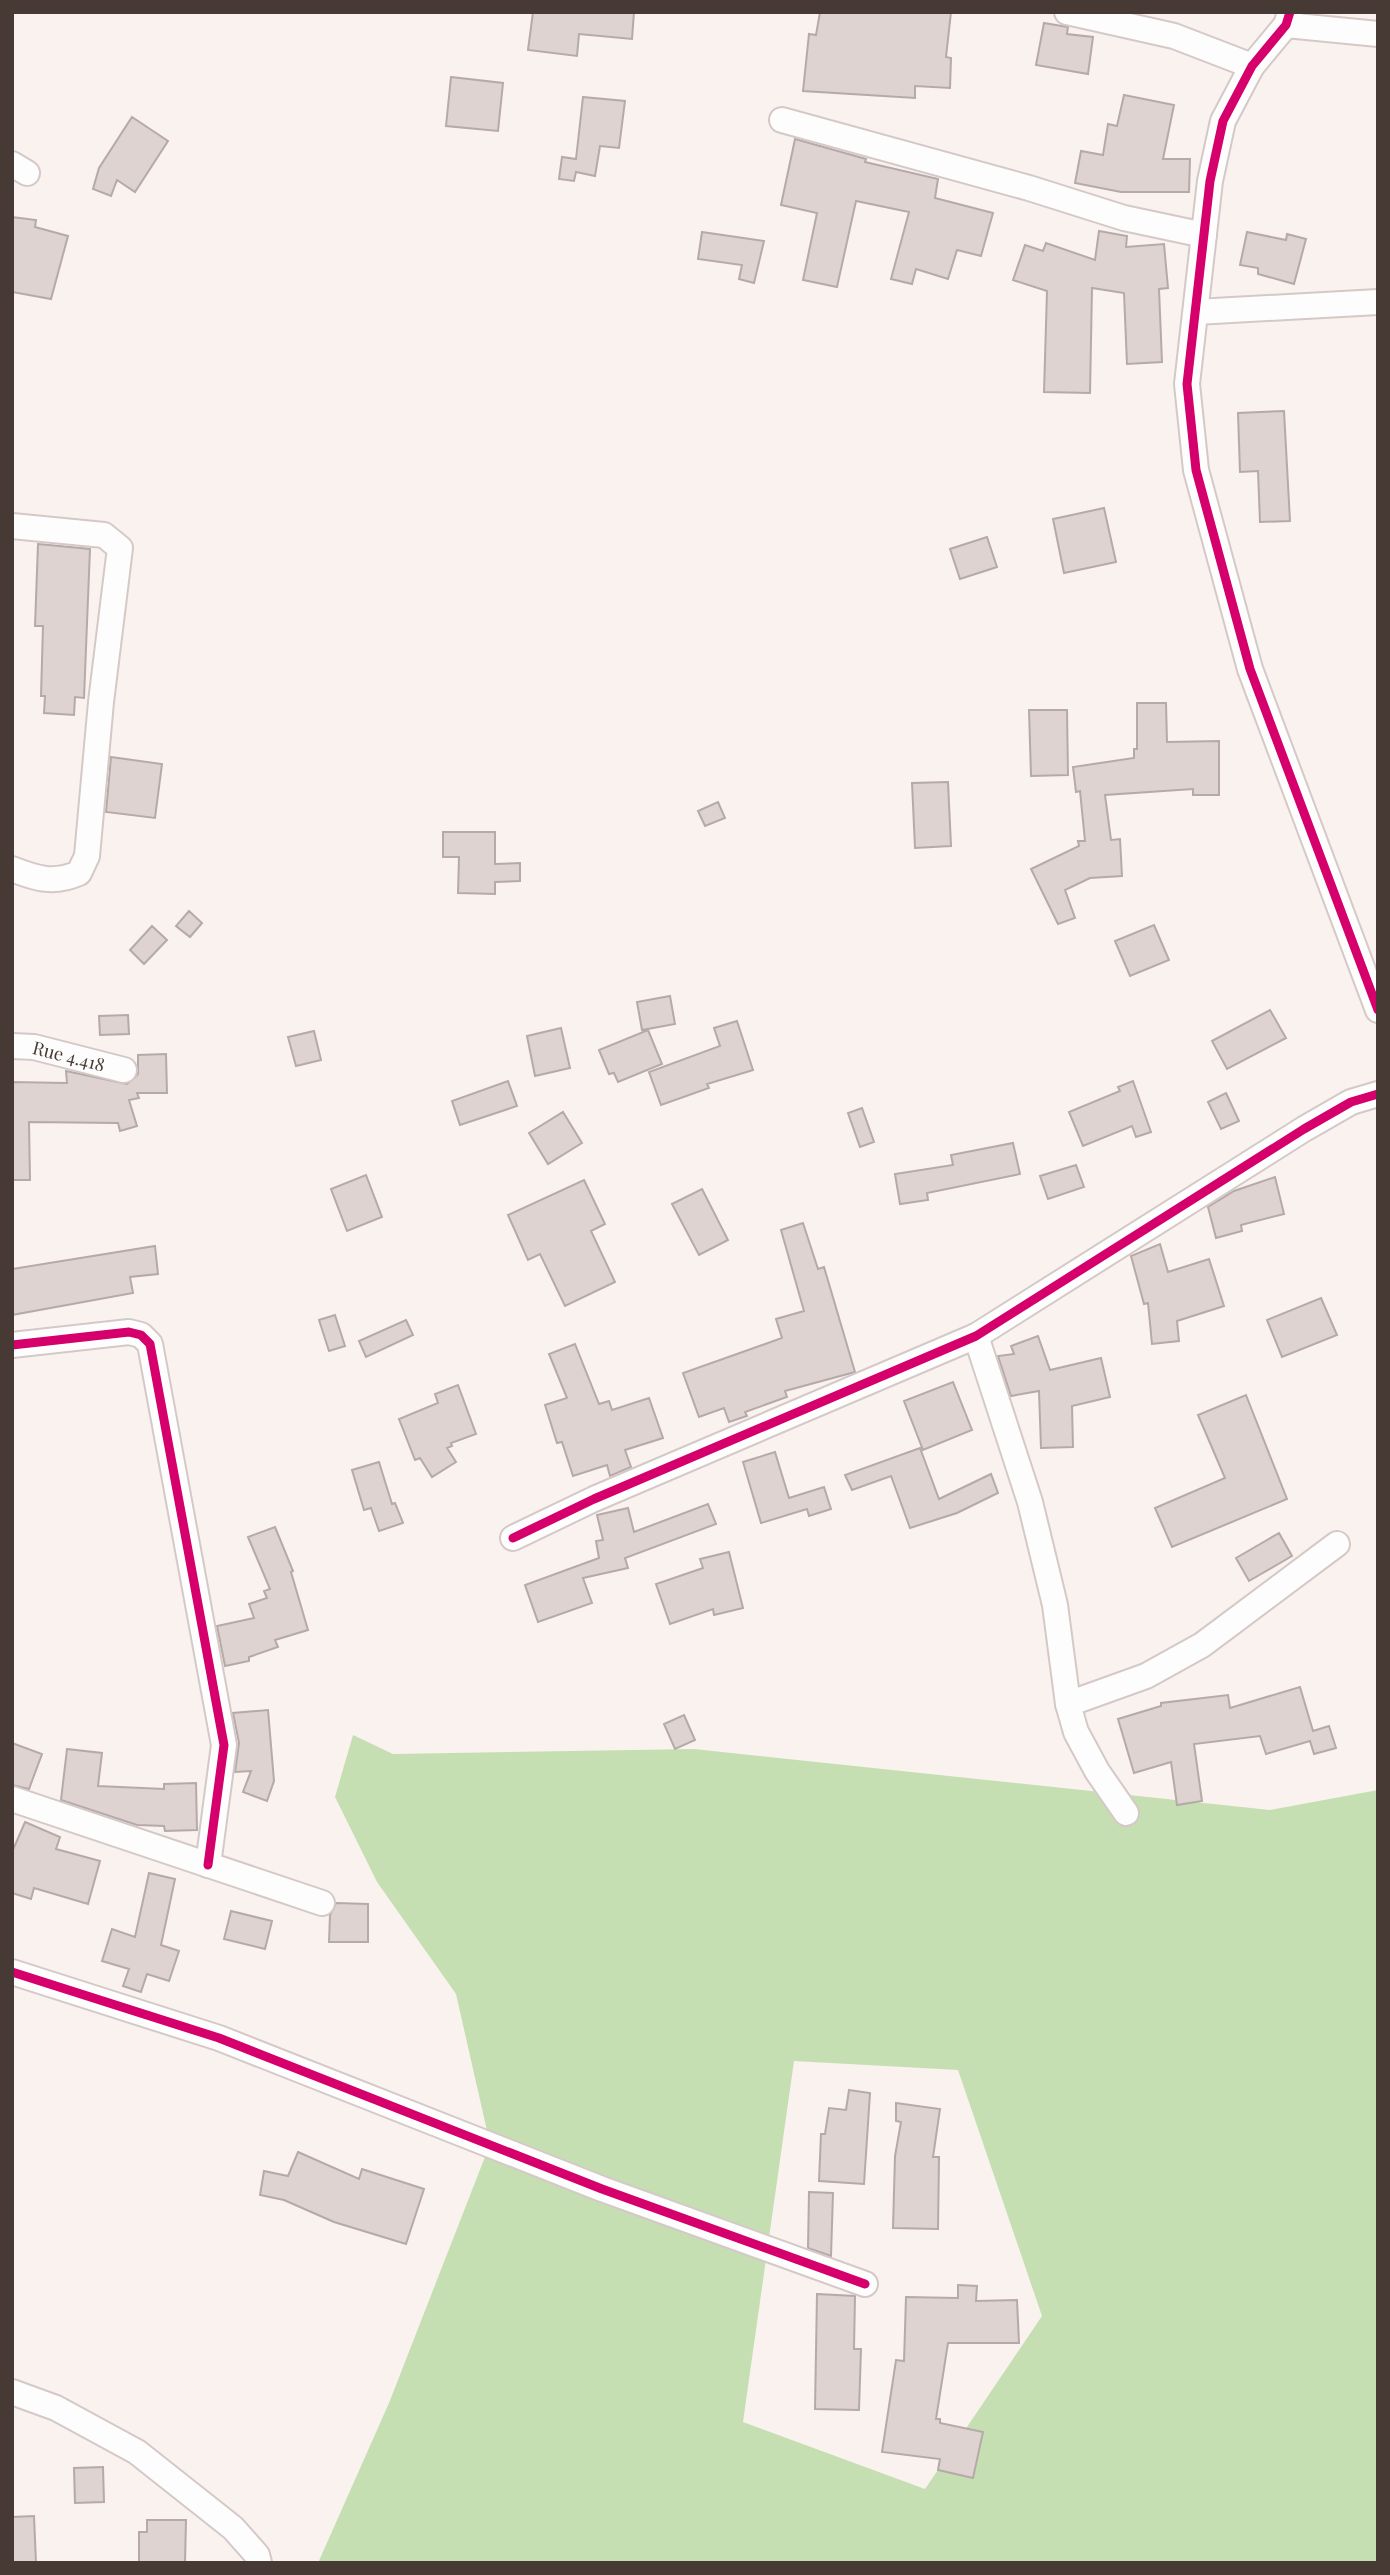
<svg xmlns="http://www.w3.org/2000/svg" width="1390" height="2575" font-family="'Playfair Display',serif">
<rect width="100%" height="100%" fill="#faf2ef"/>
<path fill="#c6dfb2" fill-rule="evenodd" d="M353,1735L393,1754L694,1749L1270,1810L1378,1790V2563H318L389,2403L490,2144L456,1994L377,1882L335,1797ZM794,2061L958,2070L1042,2316L925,2489L743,2422Z"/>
<path fill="#ded3d1" stroke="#b5aaa8" stroke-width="2" d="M533,12H634L632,39L579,34L577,56L528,50Z
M820,12H951L946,57L951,58L950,88L915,86V98L803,91L809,34L816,35Z
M1044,23L1068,27L1067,34L1093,37L1088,74L1036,65Z
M451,77L503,83L498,131L446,126Z
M1124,95L1174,105L1163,159H1190L1189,192H1121L1075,183L1081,151L1103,155L1108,124L1117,126Z
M583,97L625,101L619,148L600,146L595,176L576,172L574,181L559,179L562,157L576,159Z
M132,117L168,141L135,192L117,180L111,196L93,189L99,168Z
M795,139L866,159L865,162L938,179L935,198L993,213L981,256L957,250L948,279L916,269L912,284L891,279L909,212L856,201L837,287L803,280L817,213L781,205Z
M12,217L36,220L35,227L68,236L51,299L12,292Z
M1099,231L1127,236L1126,247L1164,244L1168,288L1159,289L1162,362L1127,364L1124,293L1092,288L1090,393L1044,392L1047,291L1013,280L1025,245L1043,251L1046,243L1095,260Z
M702,232L764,241L754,283L739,279L742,265L698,259Z
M1247,232L1286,240L1287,234L1306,239L1294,284L1258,274V268L1240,265Z
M1284,411L1290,521L1260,522L1258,471L1240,472L1238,413Z
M1104,508L1116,562L1064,573L1053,519Z
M987,537L997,567L960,579L950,549Z
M38,544L90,549L84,698L75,697L74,715L44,713L45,696H41L43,626H35Z
M1137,703H1166L1167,742L1219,741V795H1193V789L1105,795L1111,840L1120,839L1122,876L1090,878L1065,890L1075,918L1058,924L1031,869L1079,846L1078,841H1085L1080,791L1076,792L1073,767L1134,758V749H1137Z
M1029,710H1067L1068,775L1031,776Z
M111,757L162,764L155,818L106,812Z
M948,782L951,846L915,848L912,783Z
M718,802L725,818L705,826L698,811Z
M443,832H495V864L520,863V881L495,882V894L458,893L459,857H443Z
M189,911L202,923L190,937L176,926Z
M1154,925L1169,960L1130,976L1115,941Z
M152,926L167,940L144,964L130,950Z
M670,996L675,1024L642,1030L637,1002Z
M1270,1010L1286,1038L1227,1069L1212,1041Z
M128,1015L129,1034L100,1035L99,1016Z
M737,1021L753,1070L707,1084L709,1088L661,1105L649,1072L720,1046L714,1028Z
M561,1028L570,1068L535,1076L527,1036Z
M648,1030L662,1064L618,1082L614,1073L609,1074L599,1050Z
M314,1031L321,1060L296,1066L288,1037Z
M166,1054L167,1093H137L139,1098L129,1100L137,1126L120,1131L118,1123L29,1122L30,1180H12V1082L67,1083L66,1071L127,1084L138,1074V1055Z
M508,1081L517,1106L460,1125L452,1101Z
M1133,1081L1151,1132L1136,1137L1132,1126L1083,1146L1069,1112L1120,1091L1118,1087Z
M1226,1093L1239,1121L1221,1129L1208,1102Z
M862,1108L874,1142L860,1147L848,1113Z
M563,1112L582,1143L548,1164L529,1133Z
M1013,1143L1020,1174L927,1193L928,1200L900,1204L895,1174L953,1165L951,1155Z
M1076,1165L1084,1187L1048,1199L1040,1176Z
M366,1175L382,1217L347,1231L331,1189Z
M1275,1177L1284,1214L1241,1225L1242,1231L1216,1238L1208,1207L1234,1191Z
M584,1180L605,1224L591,1231L615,1282L565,1306L540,1254L528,1260L508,1215Z
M702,1189L728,1240L699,1255L672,1204Z
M803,1223L818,1269L824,1267L855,1372L785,1391L787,1397L745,1412L747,1416L729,1422L724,1408L699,1417L683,1373L782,1338L776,1319L804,1311L781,1230Z
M1160,1244L1168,1272L1209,1259L1224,1306L1177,1321L1179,1341L1152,1344L1148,1303L1144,1304L1131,1256Z
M155,1246L158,1274L130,1277L133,1293L12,1315V1269Z
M1321,1298L1337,1335L1282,1357L1267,1320Z
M335,1315L345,1346L329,1351L319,1320Z
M406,1320L413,1335L366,1357L359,1341Z
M1038,1336L1050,1370L1101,1358L1110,1397L1072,1406L1073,1447L1041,1448L1039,1391L1011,1396L998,1356L1014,1354L1011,1346Z
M575,1344L599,1404L609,1401L612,1410L649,1398L663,1438L625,1450L631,1467L610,1476L607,1465L573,1476L562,1442L557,1443L545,1405L567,1398L549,1354Z
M953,1382L972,1430L923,1450L904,1401Z
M458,1385L476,1434L451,1443L452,1446L447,1448L456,1462L432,1477L420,1458L415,1460L399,1419L438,1403L435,1394Z
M1246,1395L1287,1499L1172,1547L1155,1508L1225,1478L1198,1415Z
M920,1448L939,1499L991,1474L998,1493L957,1513L910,1528L891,1476L852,1490L845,1475Z
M775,1452L789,1498L824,1487L831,1509L809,1516L807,1509L761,1523L743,1462Z
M379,1462L392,1504L395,1503L403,1523L379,1531L371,1508L364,1510L352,1470Z
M708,1504L716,1524L625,1558L628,1568L583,1578L592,1603L538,1622L525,1585L599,1558L596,1541L603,1540L597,1515L628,1508L634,1532Z
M275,1527L293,1571L291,1572L308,1630L275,1640L278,1647L249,1657V1661L225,1666L217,1626L254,1618L249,1604L267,1598L264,1591L270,1589L248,1537Z
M1279,1533L1292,1556L1249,1581L1236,1558Z
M729,1552L743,1608L714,1615L713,1609L670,1624L656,1584L703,1568L700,1559Z
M1300,1687L1313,1731L1329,1726L1336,1748L1314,1754L1310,1741L1266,1754L1260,1736L1194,1744L1202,1801L1177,1805L1171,1762L1134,1773L1118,1719L1161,1706V1703L1228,1695L1230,1708Z
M268,1710L274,1781L267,1801L243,1792L251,1771L235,1772L239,1743L233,1713Z
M684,1715L695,1740L675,1749L664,1724Z
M12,1743L42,1754L29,1789L12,1785Z
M67,1749L102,1753L98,1786L164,1789V1784L196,1783L197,1830L165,1831L164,1826L137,1825L61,1800Z
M25,1822L60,1837L56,1849L100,1861L88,1904L34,1888L31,1899L12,1893V1852Z
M149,1873L175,1879L161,1945L179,1951L169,1981L147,1974L141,1992L123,1986L129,1969L102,1961L112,1929L135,1937Z
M336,1903L368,1904V1942H329L330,1915Z
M231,1911L272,1921L265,1949L224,1939Z
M849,2090L870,2093L864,2184L819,2181L821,2134H825L829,2108L846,2110Z
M896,2103L940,2109L933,2157H939L938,2229L893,2228L895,2156L901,2122L896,2121Z
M298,2152L359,2179L362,2169L424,2189L406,2244L334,2222L284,2200L260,2195L264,2171L288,2176Z
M809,2192L833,2193L831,2256L808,2248Z
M958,2285L977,2286L976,2301L1017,2300L1019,2343H948L936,2419H940V2423L983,2432L973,2478L938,2470L940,2459L882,2452L896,2360L904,2361L906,2297L958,2298Z
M817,2294L855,2296L854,2349H861L859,2410L815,2409Z
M103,2467L104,2502L75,2503L74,2468Z
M34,2516L36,2563H12V2517Z
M147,2520H186L185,2563H139V2532H147Z"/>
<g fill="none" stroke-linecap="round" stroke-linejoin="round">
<g stroke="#d4c9c6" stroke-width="28">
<g id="minor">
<path d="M1067,12L1174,36L1252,66"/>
<path d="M1290,12L1286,25L1252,66L1223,121L1210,181L1187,384L1196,470L1250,669L1378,1010"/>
<path d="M1286,25L1378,34"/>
<path d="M782,120L1029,188L1124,218L1204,235"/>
<path d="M12,164L27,173"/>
<path d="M1196,312L1378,302"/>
<path d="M12,526L104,535L120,548L101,702L87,856L79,873C54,884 37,879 12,869"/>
<path id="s1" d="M12,1046L34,1047L124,1070"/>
<path d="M976,1336L1030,1502L1055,1605L1068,1704L1076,1732L1097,1771L1126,1813"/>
<path d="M12,1345L129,1332L141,1335L150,1344L224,1745L208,1865"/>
<path d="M513,1538L594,1499L976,1336L1304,1129L1351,1102L1378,1094"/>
<path d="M1068,1704L1146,1676L1202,1645L1337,1544"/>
<path d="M12,1799L322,1903"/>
<path d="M12,1972L219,2038L602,2189L865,2284"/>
<path d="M12,2392L56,2408L137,2452L233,2528L257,2555L259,2563"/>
</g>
</g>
<use href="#minor" stroke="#fefdfd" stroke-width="24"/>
<g stroke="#fff" stroke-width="13">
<path id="cycleway" d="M1290,12L1286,25L1252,66L1223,121L1210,181L1187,384L1196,470L1250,669L1378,1010
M12,1345L129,1332L141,1335L150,1344L224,1745L208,1865
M513,1538L594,1499L976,1336L1304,1129L1351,1102L1378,1094
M12,1972L219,2038L602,2189L865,2284"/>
</g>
<use href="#cycleway" stroke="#d6006c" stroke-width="9"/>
</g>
<g text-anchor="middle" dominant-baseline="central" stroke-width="7" stroke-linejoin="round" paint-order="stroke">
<g font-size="18" fill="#473933" stroke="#fff">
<text stroke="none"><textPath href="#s1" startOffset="58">Rue 4.418</textPath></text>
</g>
</g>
<rect width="1390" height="2575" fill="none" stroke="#473933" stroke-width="28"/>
</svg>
